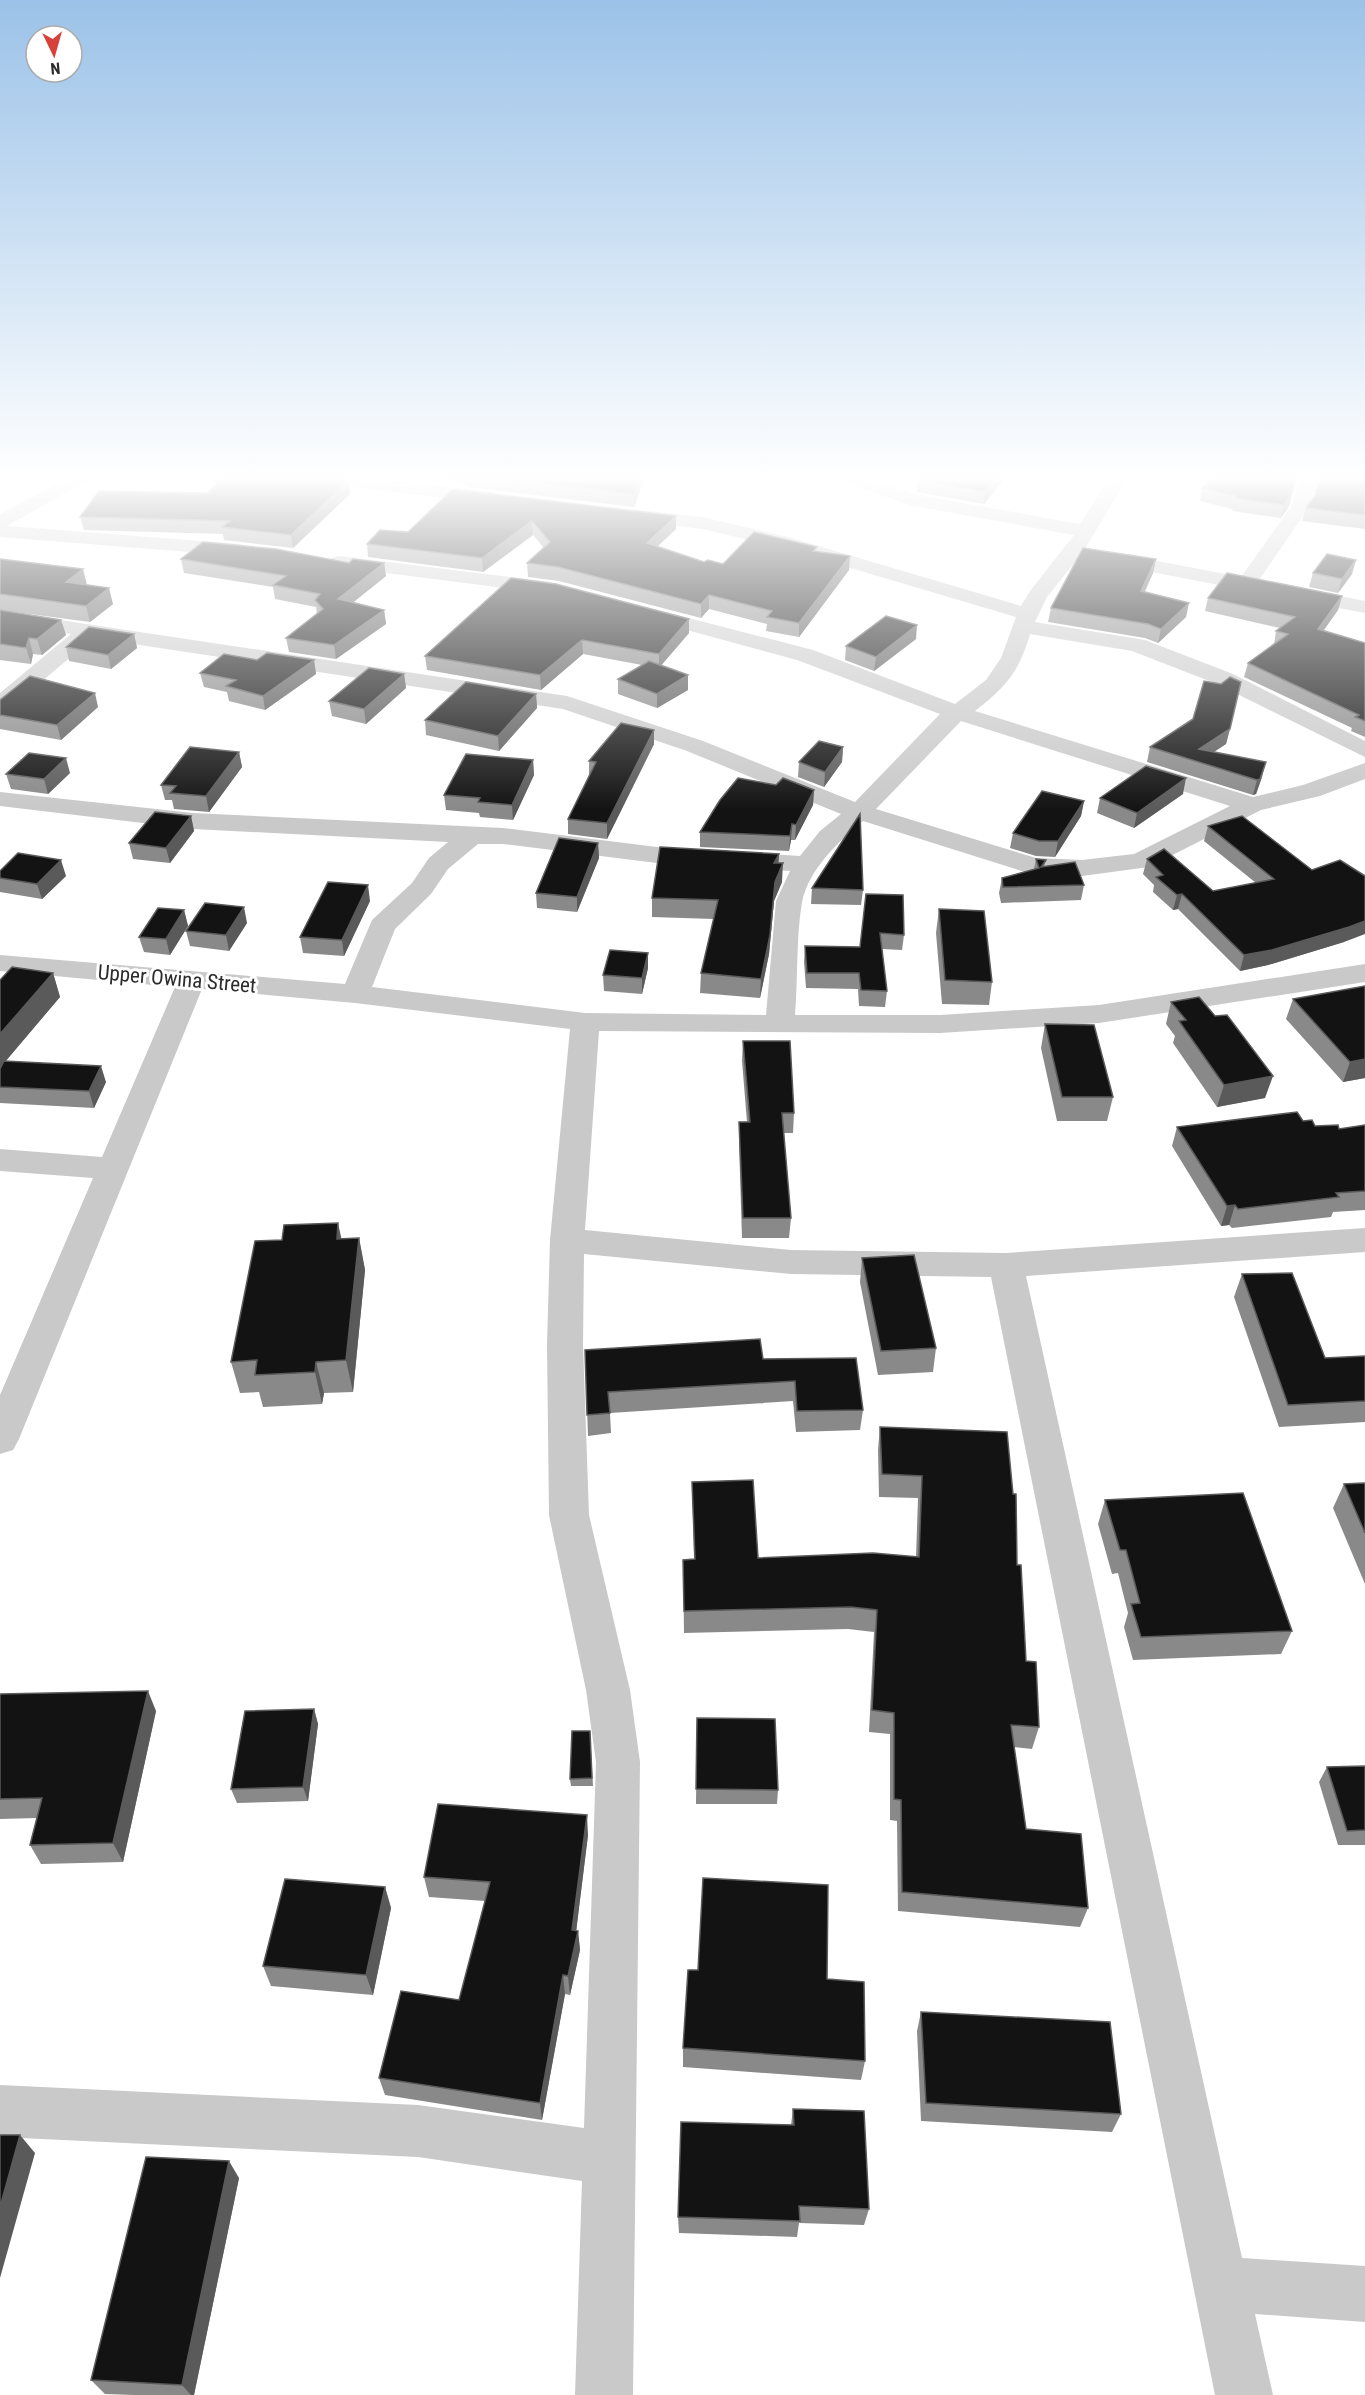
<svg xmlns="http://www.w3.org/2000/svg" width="1365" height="2395" font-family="'Roboto Condensed',sans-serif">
<rect width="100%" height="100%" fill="#fff"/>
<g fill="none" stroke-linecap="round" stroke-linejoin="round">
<path fill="#c9c9c9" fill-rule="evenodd" d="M76,474H99L7,526L240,544L247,546L250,550L247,554L240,556L0,537V514Z
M277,474H336L494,492L503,498L494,504L286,479Z
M829,474H856L913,494L1080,524L1112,474H1130L1083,552L1047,597L1035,622L1145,640L1233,674L1365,741V757L1217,684L1132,651L1030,634C1019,672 1006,687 975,711L1253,797L1303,785L1365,763V779L1320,796L1261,810L1149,867L1082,876L1025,872L863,821C838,842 809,869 802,902C796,937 798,979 795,1015H940L1099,1005L1365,964V982L1099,1023L940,1033L599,1031L585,1230L791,1250L1006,1253L1365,1228V1252L1026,1276L1242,2258L1365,2266V2322L1255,2314L1273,2395H1215L991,1277L791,1274L584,1254L583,1345L589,1515L630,1690L640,1762L633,2395H575L582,2181L418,2157L0,2137V2085L418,2105L584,2128L596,1762L586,1690L549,1515L547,1345L550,1240L570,1029L355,1003L202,989L19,1439L13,1450L0,1454V1395L93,1178L0,1171V1149L102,1157L175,987L0,971V955L345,984L372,920L412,883L429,858L448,842L193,829L0,806V792L193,813L503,828L657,847L800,856L820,831L841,814L687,751L563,709L93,638L8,710L0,712V693L71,634L0,623V611L567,696L703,741L855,802L940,714L797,660L639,617L635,613L639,609L646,607L813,650L955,704L986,680L1001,658L1016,617L783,548L702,529L624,519L621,515L624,511L631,509L702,517L788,537L1021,606L1030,591L1074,535L909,505L832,478ZM961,721L1230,806L1134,854L1082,860L1036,858L876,809ZM478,844H503L657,863L790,871L776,901L766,1015L585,1013L372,987L395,929L431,894L448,869Z
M1301,474H1319L1309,507L1259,580L1365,601V613L1110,564L1103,562L1100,558L1103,554L1110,552L1241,577L1291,507Z
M339,556L550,582L557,584L560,588L557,592L550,594L332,566L329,562L332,558Z"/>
</g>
<path fill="#898989" d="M436,474H644V479L634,507L469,487V484L436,477Z
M924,474H1008L984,504L917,492L918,480Z
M1365,474V529L1302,521L1306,508L1315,495Z
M341,480L350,494L293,548L224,540L223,534L84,530L80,517L208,493Z
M1202,488L1289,506L1281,518L1232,511L1233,509L1200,501Z
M453,489L676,529L657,547L704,562L723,564L817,551L849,570L799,637L766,631L767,624L709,609L701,618L559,581L528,577L527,563L544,548L533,535L483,572L368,557L367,544L408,532Z
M0,559L87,585H86L113,604L90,622L0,610Z
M181,559L349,563H384L386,576L353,602L384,610L386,624L336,659L289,652L286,638L317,614L316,607L275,599L273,587L184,573Z
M1156,559L1153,573L1145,592L1186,617L1158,643L1145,638L1048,622L1051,608Z
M1313,573L1352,574L1338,593L1309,587Z
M1342,596L1338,610L1323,630L1365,643V737L1351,731L1352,728L1244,677L1248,663L1274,645L1276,631L1280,628L1205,611L1208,598Z
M0,610L61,620L66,635L42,655L33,654L31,664L0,660Z
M689,619V633L661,665L688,675V690L657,708L618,694V679L642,665L583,654L541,690L427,670L425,656Z
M134,634L137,648L111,669L69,661L66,647Z
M916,639L874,671L845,660L846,646Z
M257,660H314L316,674L265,710L229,701L227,692L204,687L200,673Z
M404,674L406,688L366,724L332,716L329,701Z
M1241,682L1226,744L1213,752L1262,777L1256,794L1253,795L1147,762L1150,747L1193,719L1221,684Z
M536,694L537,708L499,751L426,735L425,720Z
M0,700L98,707L61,740L0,729Z
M654,744L607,839L568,834V819L589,776V761Z
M843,747L842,762L824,787L798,777L799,762Z
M239,752L242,767L209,812L174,809L172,800H165L161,785Z
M533,760L534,775L513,820L480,817L479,813L446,810L444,795Z
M70,773L48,794L11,789L6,774Z
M776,785L814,790L813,805L795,840H791L789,851L700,847V832Z
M1183,794L1134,828L1097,813L1100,798Z
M1084,801L1081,816L1055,857L1036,856L1010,848L1013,833Z
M191,816L194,831L170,863L133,859L129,843Z
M1242,816L1344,942L1268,965L1240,971L1178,909L1173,910L1153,892L1154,885L1143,874L1147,859L1213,891L1256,883L1204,841L1208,826Z
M598,843L599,858L577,912L537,908L536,893Z
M779,854L778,863L782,882L774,901L769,954L760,998L700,993L701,973L714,919L652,917V898Z
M1036,859L1046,860L1044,867L1084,885L1081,900L1001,903L999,893L1002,878L1034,869Z
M0,871L66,876L42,899L0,892Z
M812,888L863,890L861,905L811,904Z
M866,894L904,935L902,950L882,949L887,991L885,1007L859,1006L858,989L806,988L804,962L805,946L860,947Z
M370,901L344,956L303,953L300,937Z
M939,909L992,982L989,1005L942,1004L936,933Z
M184,910L188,926L170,955L144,952L139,937Z
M247,923L229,951L190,946L186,931Z
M648,953V968L642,994L604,991L603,975Z
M53,973L60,997L5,1061L106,1082L94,1108L0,1103V1069Z
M1293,999L1365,1078L1343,1082L1286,1019Z
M1171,1002L1265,1098L1217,1107L1173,1043L1175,1036L1166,1024Z
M1045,1024L1113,1097L1107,1121H1057L1041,1048Z
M743,1041L794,1113L793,1133H783L791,1218L789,1238H742L739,1143V1122H747L742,1061Z
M1365,1125V1210L1333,1212L1331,1217L1232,1228L1229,1225L1221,1226L1172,1146L1177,1127L1315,1126L1339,1129Z
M359,1238L365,1270L353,1392L324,1393L322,1404L263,1407L259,1392L240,1393L231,1362L342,1239Z
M862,1258L936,1348L933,1372L878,1375L860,1282Z
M1242,1274L1325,1358L1365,1356V1422L1279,1427L1234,1297Z
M585,1350L763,1359L863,1410L860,1430L796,1432L793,1401L610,1413L611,1433L588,1436Z
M880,1427L1017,1565L1026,1661L1039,1727L1032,1749L1014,1747L1026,1829L1088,1908L1080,1927L898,1911L897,1821L890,1820V1734L869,1732L874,1632L848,1629L684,1633L683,1560L694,1559L692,1482L758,1558L916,1557L918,1498L879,1497L878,1450Z
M1365,1483V1584L1333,1508L1344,1484Z
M1105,1500L1292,1631L1281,1654L1133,1660L1124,1627L1128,1613L1118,1573L1112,1574L1098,1524Z
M0,1694L156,1711L123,1862L41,1864L30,1845L37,1818L0,1819Z
M314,1709L318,1724L308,1801L237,1803L231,1789Z
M697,1718L778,1790L777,1804H696Z
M590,1731L593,1786H571L570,1779Z
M1365,1766V1845H1338L1319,1782L1327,1767Z
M588,1835L576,1931H578L580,1950L570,1995L565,1994L542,2120L385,2095L379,2078L459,2000L485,1901L429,1897L424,1877Z
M385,1887L391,1908L373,1995L271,1986L263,1966Z
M698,1970L827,1979L865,2061L861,2080L683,2067V2048Z
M921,2012L1121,2114L1112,2132L921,2121L917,2031Z
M793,2109L869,2209L864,2225L799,2223L797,2237L679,2233L678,2217L791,2125Z
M239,2178L194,2395H134L105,2394L91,2380Z"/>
<path fill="#5a5a5a" d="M641,474H644V479L634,507V494Z
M999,474H1008L984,504L985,492Z
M1298,474L1289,506L1281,518L1284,505Z
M341,475L342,487L348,481L350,494L293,548L291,535L336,480Z
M676,516V529L647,556V543Z
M532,521L533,535L483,572L482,558Z
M850,556L849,570L799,637V623Z
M1156,559L1153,573L1138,605L1141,591Z
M1356,560L1352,574L1338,593L1342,579Z
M384,563L386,576L340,613L338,599Z
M83,569L87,585L70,598L66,582Z
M109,588L113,604L90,622L86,606Z
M709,595V609L701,618V604Z
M1342,596L1338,610L1315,643L1318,629Z
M1189,603L1186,617L1158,643L1161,629Z
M384,610L386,624L336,659L334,645Z
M689,619V633L659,668V654Z
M61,620L66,635L42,655L37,639Z
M917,625L916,639L874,671L876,657Z
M134,634L137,648L111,669L108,655Z
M29,638L33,654L31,664L26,648Z
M582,640L583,654L541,690L540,675Z
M314,660L316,674L265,710L263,696Z
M404,674L406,688L366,724L364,709Z
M688,675V690L657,708V694Z
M95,693L98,707L61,740L57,725Z
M536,694L537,708L499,751L498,736Z
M1230,729L1226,744L1199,762V749Z
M654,730V744L607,839V823Z
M843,747L842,762L824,787L825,772Z
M239,752L242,767L209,812L206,796Z
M66,758L70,773L48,794L44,779Z
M533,760L534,775L513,820L512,805Z
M1266,762L1262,777L1256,794L1253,795L1257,780Z
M1186,778L1183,794L1134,828L1137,813Z
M814,790L813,805L795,840L796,825Z
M1084,801L1081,816L1055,857L1058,841Z
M191,816L194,831L170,863L166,848Z
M792,824L791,840L789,851L790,836Z
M598,843L599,858L577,912V897Z
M779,854L778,873L774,863Z
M61,860L66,876L42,899L37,884Z
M783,863L782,882L774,901L769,954L760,998L761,979L775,882Z
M368,885L370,901L344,956L342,940Z
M1182,894L1178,909L1173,910L1177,895Z
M244,907L247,923L229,951L226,935Z
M184,910L188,926L170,955L166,939Z
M1365,921V934L1344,942L1268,965L1240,971L1244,955Z
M648,953V968L642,994V978Z
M53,973L60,997L0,1068V1034Z
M1365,1059V1078L1343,1082L1350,1062Z
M101,1066L106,1082L94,1108L89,1091Z
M1273,1076L1265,1098L1217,1107L1224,1085Z
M1235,1205L1229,1225L1221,1226L1227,1206Z
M338,1223L345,1255L337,1239Z
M359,1238L365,1270L353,1392L346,1360Z
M316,1362L324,1393L322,1404L315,1372Z
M148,1691L156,1711L123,1862L113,1843Z
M314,1709L318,1724L308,1801L303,1787Z
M587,1815L588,1835L574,1949L572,1930Z
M385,1887L391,1908L373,1995L366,1975Z
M578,1931L580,1950L570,1995L568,1976Z
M563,1975L565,1994L542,2120L540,2103Z
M20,2135L35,2153L0,2278V2207Z
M229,2161L239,2178L194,2395H191L182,2385Z"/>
<path fill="#131313" stroke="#5a5a5a" stroke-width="1.5" d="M224,474H327L341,475L336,480L348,481L291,535L222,527L230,521L80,517L99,491L208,493Z
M469,474H641L634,494L468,475Z
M924,474H999L985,492L918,480Z
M1219,474H1298L1292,493L1284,505L1235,498L1236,496L1202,488Z
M1321,474H1365V515L1306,508L1315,495Z
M453,489L676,516L647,543L704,562L708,560L723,564L754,532L817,547L813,551L850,556L799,623L767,617L772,611L709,595L701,604L558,567L527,563L550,542L532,521L482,558L367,544L380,530L408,532Z
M203,542L276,549L349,563L353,559L384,563L338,599L384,610L334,645L286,638L323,609L315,600L320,594L273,585L286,576L181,559Z
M1083,548L1156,559L1141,591L1189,603L1161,629L1148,624L1051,608Z
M1327,554L1356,560L1342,579L1313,573Z
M0,559L83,569L66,582L109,588L86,606L0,594Z
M1227,573L1342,596L1318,629L1365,643V721L1355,717L1359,715L1248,663L1288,634L1276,631L1295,617L1208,598Z
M511,578L556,584L689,619L659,654L582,640L540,675L425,656Z
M0,610L61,620L37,639L29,638L26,648L0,644Z
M886,616L917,625L876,657L846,646Z
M89,627L134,634L108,655L66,647Z
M267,653L314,660L263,696L226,686L236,680L200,673L224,654L257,660Z
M649,661L688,675L657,694L618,679Z
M369,668L404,674L364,709L329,701Z
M30,676L95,693L57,725L0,715V700Z
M1230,677L1241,682L1230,729L1199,749L1266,762L1260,779L1257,780L1150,747L1193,719L1204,681L1221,684Z
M466,682L536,694L498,736L425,720Z
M621,723L654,730L607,823L568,819L596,762L589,761Z
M819,741L843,747L825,772L799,762Z
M190,747L239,752L206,796L170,793L176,786L161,785Z
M29,753L66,758L44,779L6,774Z
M466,754L533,760L512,805L478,802L480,798L444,795Z
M1146,766L1186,778L1137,813L1100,798Z
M738,778L776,785L783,778L814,790L796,825L792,824L790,836L700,832L720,800Z
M1042,791L1084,801L1058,841H1039L1013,833Z
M155,812L191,816L166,848L129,843Z
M860,814L863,890L812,888Z
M1242,816L1312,870L1340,860L1365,876V921L1349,927L1272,950L1244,955L1182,894L1177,895L1156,877L1163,875L1147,859L1164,849L1213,891L1274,879L1208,826Z
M559,838L598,843L577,897L536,893Z
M660,847L779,854L774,863H783L775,882L770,935L761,979L701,973L718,900L652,898Z
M18,853L61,860L37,884L0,878V871Z
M1036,859L1046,860L1041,867L1075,862L1084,885L1003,887L1002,878L1039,868Z
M328,882L368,885L342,940L300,937Z
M866,894L903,895L904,935L880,933L887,991L861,990L859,973H807L805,946L860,947Z
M205,903L244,907L226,935L186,931Z
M158,908L184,910L166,939L139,937Z
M939,909L984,911L992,982L945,980Z
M610,950L648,953L642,978L603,975Z
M12,967L53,973L0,1034V980Z
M1365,986V1059L1350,1062L1293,999Z
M1199,997L1215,1016L1227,1015L1273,1076L1224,1085L1179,1021L1186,1020L1171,1002Z
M1045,1024L1094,1025L1113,1097H1062Z
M743,1041H790L794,1113H782L791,1218H743L739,1122H750Z
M4,1061L101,1066L89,1091L0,1087V1069Z
M1297,1112L1303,1121L1312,1120L1315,1126L1338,1125L1339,1129L1365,1125V1191L1336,1193L1339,1197L1238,1209L1235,1205L1227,1206L1177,1127Z
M338,1223L337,1239L359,1238L346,1360L316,1362L315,1372L255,1375L257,1360L231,1362L255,1241L282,1240L284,1225Z
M914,1255L936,1348L881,1351L862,1258Z
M1292,1273L1325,1358L1365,1356V1401L1288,1405L1242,1274Z
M760,1339L763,1359L856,1358L863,1410L797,1411L795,1381L608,1392L610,1413L587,1415L585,1350Z
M880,1427L1007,1432L1013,1494H1016L1017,1565H1021L1026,1661L1036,1662L1039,1727L1011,1725L1026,1829L1081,1834L1088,1908L902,1892L901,1800L894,1799V1713L872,1710L877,1610L851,1607L684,1611L683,1560L695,1559L692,1482L753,1480L758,1558L873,1553L919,1557L922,1476L882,1474Z
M1365,1483V1533L1344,1484Z
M1243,1493L1292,1631L1141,1637L1131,1604L1140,1603L1126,1550H1120L1105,1500Z
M148,1691L113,1843L30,1845L42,1798L0,1799V1694Z
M314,1709L303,1787L231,1789L245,1711Z
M697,1718L775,1719L778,1790L696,1789Z
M572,1731H590L592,1778L570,1779Z
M1365,1766V1830L1347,1831L1327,1767Z
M438,1804L587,1815L572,1930L578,1931L568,1976L563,1975L540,2103L379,2078L401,1991L459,2000L490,1882L424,1877Z
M703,1878L828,1885L827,1979L864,1982L865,2061L683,2048L688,1970H698Z
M285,1879L385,1887L366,1975L263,1966Z
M921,2012L1110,2022L1121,2114L926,2103Z
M793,2109L864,2111L869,2209L799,2206L800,2221L678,2217L681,2122L794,2125Z
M0,2135H20L0,2207Z
M146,2157L229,2161L182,2385L91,2380Z"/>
<linearGradient id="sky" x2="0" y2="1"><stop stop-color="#9bc2e8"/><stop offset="0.59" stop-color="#fff"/><stop offset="1" stop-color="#fff" stop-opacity="0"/></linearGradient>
<rect width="1365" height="810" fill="url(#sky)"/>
<g text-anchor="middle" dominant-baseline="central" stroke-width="6" stroke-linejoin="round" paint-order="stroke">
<g font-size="21" fill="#2c2c2c" stroke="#fff">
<text transform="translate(177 979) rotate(5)">Upper Owina Street</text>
</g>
</g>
<g transform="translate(54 54) rotate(175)"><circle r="28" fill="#ffffff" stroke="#ababab" stroke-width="1.5"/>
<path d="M0-4.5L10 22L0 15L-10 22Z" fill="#d6423b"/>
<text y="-9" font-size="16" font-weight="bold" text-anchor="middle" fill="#2c2c2c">N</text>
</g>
</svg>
